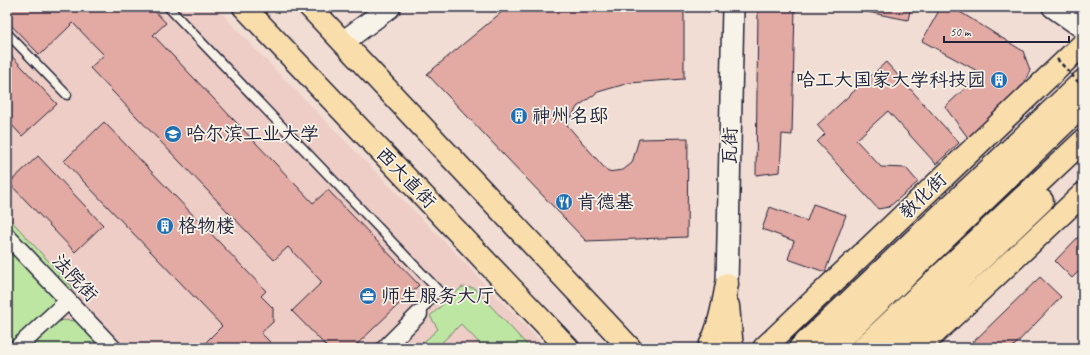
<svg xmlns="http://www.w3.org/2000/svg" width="1090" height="355" font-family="Caveat,'LXGW WenKai TC',sans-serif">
<rect width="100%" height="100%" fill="#f1ddd3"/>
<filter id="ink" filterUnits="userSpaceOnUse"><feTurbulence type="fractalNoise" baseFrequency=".025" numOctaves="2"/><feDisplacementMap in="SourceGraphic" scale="8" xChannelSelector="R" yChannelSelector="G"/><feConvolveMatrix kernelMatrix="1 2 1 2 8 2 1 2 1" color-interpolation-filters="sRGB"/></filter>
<g filter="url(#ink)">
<path fill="#edcdc5" d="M7,7H216L254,48L465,263L546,348H7Z"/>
<path fill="#bde6a2" stroke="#70846e" d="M7,216L73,288L7,347Z
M462,287L474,288L530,348H484L461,324L437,347V348H417L438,329L430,316Z
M59,320L78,321L103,348H29Z"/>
<path fill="#e3a9a3" stroke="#22223b" d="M7,7H151L166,23L153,35L313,203L328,190L419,285L353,348H328L292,311L322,282L288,247L274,260L90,68L104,55L73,23L40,55L7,21Z
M511,7H684V79L629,83L598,92L577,107L567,125L608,172L623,170L632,163L639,139L688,138L687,237L586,241L427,74L503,11Z
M758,7H795L792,135L782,134L780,172L756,175Z
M842,7H911L908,20Z
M941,7H952L1023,51L1030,70L1022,88L969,139L945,107L981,73L922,41Z
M7,51L57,104L22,136L7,120Z
M886,62L959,143L936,164L888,111L856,140L881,167L906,168L918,182L889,207L878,209L817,142L825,134L817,125Z
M104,122L266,291L261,296L273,308V322L261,333L276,348H200L222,326L64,161Z
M38,156L103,225L75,252L9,183Z
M813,204L846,215L825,272L788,259L794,241L762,229L770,207L807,221Z
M1083,232V267L1072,278L1055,261Z
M1040,277L1061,297L1012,348H967Z"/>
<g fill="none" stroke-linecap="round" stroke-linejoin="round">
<g stroke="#22223b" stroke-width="11">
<path id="service" d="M168,7L438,290L419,314
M7,33L67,95"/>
</g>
<g stroke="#22223b" stroke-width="19">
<path id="minor" d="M7,236L113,348
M17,348L68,301
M385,348L419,314"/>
</g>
<g stroke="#22223b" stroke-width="24">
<path id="tertiary" d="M1053,7L1083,28
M343,42L390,7
M727,284L733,7"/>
</g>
<g stroke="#22223b" stroke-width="25">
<path id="primary" d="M244,7L568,348
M310,7L630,348
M728,306L732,348
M709,348C719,329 723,306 727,284"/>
</g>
<g stroke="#22223b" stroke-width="25">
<path id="trunk" d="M764,348L1083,44
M800,348L1083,81
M831,348L1083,105
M863,348L1083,141
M888,348L1042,201
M919,348L1083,194"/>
</g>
<use href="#service" stroke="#f7f3e8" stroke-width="8"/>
<use href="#minor" stroke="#f7f3e8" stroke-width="16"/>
<use href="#tertiary" stroke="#f7f3e8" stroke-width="21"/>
<use href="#primary" stroke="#f9deab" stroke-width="22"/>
<use href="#trunk" stroke="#f9deab" stroke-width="22"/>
<path stroke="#22223b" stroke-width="2.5" stroke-dasharray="4 3" stroke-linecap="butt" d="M1057,59L1083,87"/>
</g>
</g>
<defs>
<g id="building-disc" transform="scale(0.9)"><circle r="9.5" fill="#1f6fb2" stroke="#f7f3e8"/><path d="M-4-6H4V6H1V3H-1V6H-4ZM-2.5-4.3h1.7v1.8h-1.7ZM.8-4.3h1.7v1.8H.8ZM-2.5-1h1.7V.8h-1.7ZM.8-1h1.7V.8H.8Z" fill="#fff"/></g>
<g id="university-disc" transform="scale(0.9)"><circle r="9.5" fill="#1f6fb2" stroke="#f7f3e8"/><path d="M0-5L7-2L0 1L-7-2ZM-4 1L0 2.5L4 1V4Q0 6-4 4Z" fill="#fff"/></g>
<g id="restaurant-disc" transform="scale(0.9)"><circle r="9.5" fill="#1f6fb2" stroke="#f7f3e8"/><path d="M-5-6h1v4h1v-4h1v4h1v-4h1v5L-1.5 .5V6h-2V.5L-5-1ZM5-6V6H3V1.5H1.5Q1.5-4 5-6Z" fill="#fff"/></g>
<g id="office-disc" transform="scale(0.9)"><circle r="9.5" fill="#1f6fb2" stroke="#f7f3e8"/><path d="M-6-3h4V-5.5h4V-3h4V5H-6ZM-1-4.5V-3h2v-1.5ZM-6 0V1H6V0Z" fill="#fff"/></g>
</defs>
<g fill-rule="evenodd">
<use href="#building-disc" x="999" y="80"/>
<use href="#building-disc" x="519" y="116"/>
<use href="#university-disc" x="173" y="134"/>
<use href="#restaurant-disc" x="564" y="202"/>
<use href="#building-disc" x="165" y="226"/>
<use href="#office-disc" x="368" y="296"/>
</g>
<g text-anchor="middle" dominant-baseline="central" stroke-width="3.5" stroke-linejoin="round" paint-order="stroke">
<g font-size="19" fill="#22223b" stroke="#f7f3e8" text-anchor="start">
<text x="986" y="80" text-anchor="end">哈工大国家大学科技园</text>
<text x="532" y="116">神州名邸</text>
<text x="186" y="134">哈尔滨工业大学</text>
<text x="577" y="202">肯德基</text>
<text x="178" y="226">格物楼</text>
<text x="381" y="296">师生服务大厅</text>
</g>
<g font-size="19" fill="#22223b" stroke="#f7f3e8">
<text transform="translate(730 146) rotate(-89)">瓦街</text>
<text transform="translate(406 178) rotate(46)">西大直街</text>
<text transform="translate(923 196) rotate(-44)">教化街</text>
<text transform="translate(75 278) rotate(47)">法院街</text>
</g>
</g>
<rect width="1090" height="355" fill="none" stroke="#f7f3e8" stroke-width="24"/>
<rect x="12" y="12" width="1066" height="331" fill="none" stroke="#22223b" stroke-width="1.5" filter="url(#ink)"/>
<path d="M944 36v6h125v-6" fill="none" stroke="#22223b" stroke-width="2"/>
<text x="950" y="36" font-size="12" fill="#22223b" stroke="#f7f3e8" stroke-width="3" paint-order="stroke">50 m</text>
</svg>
